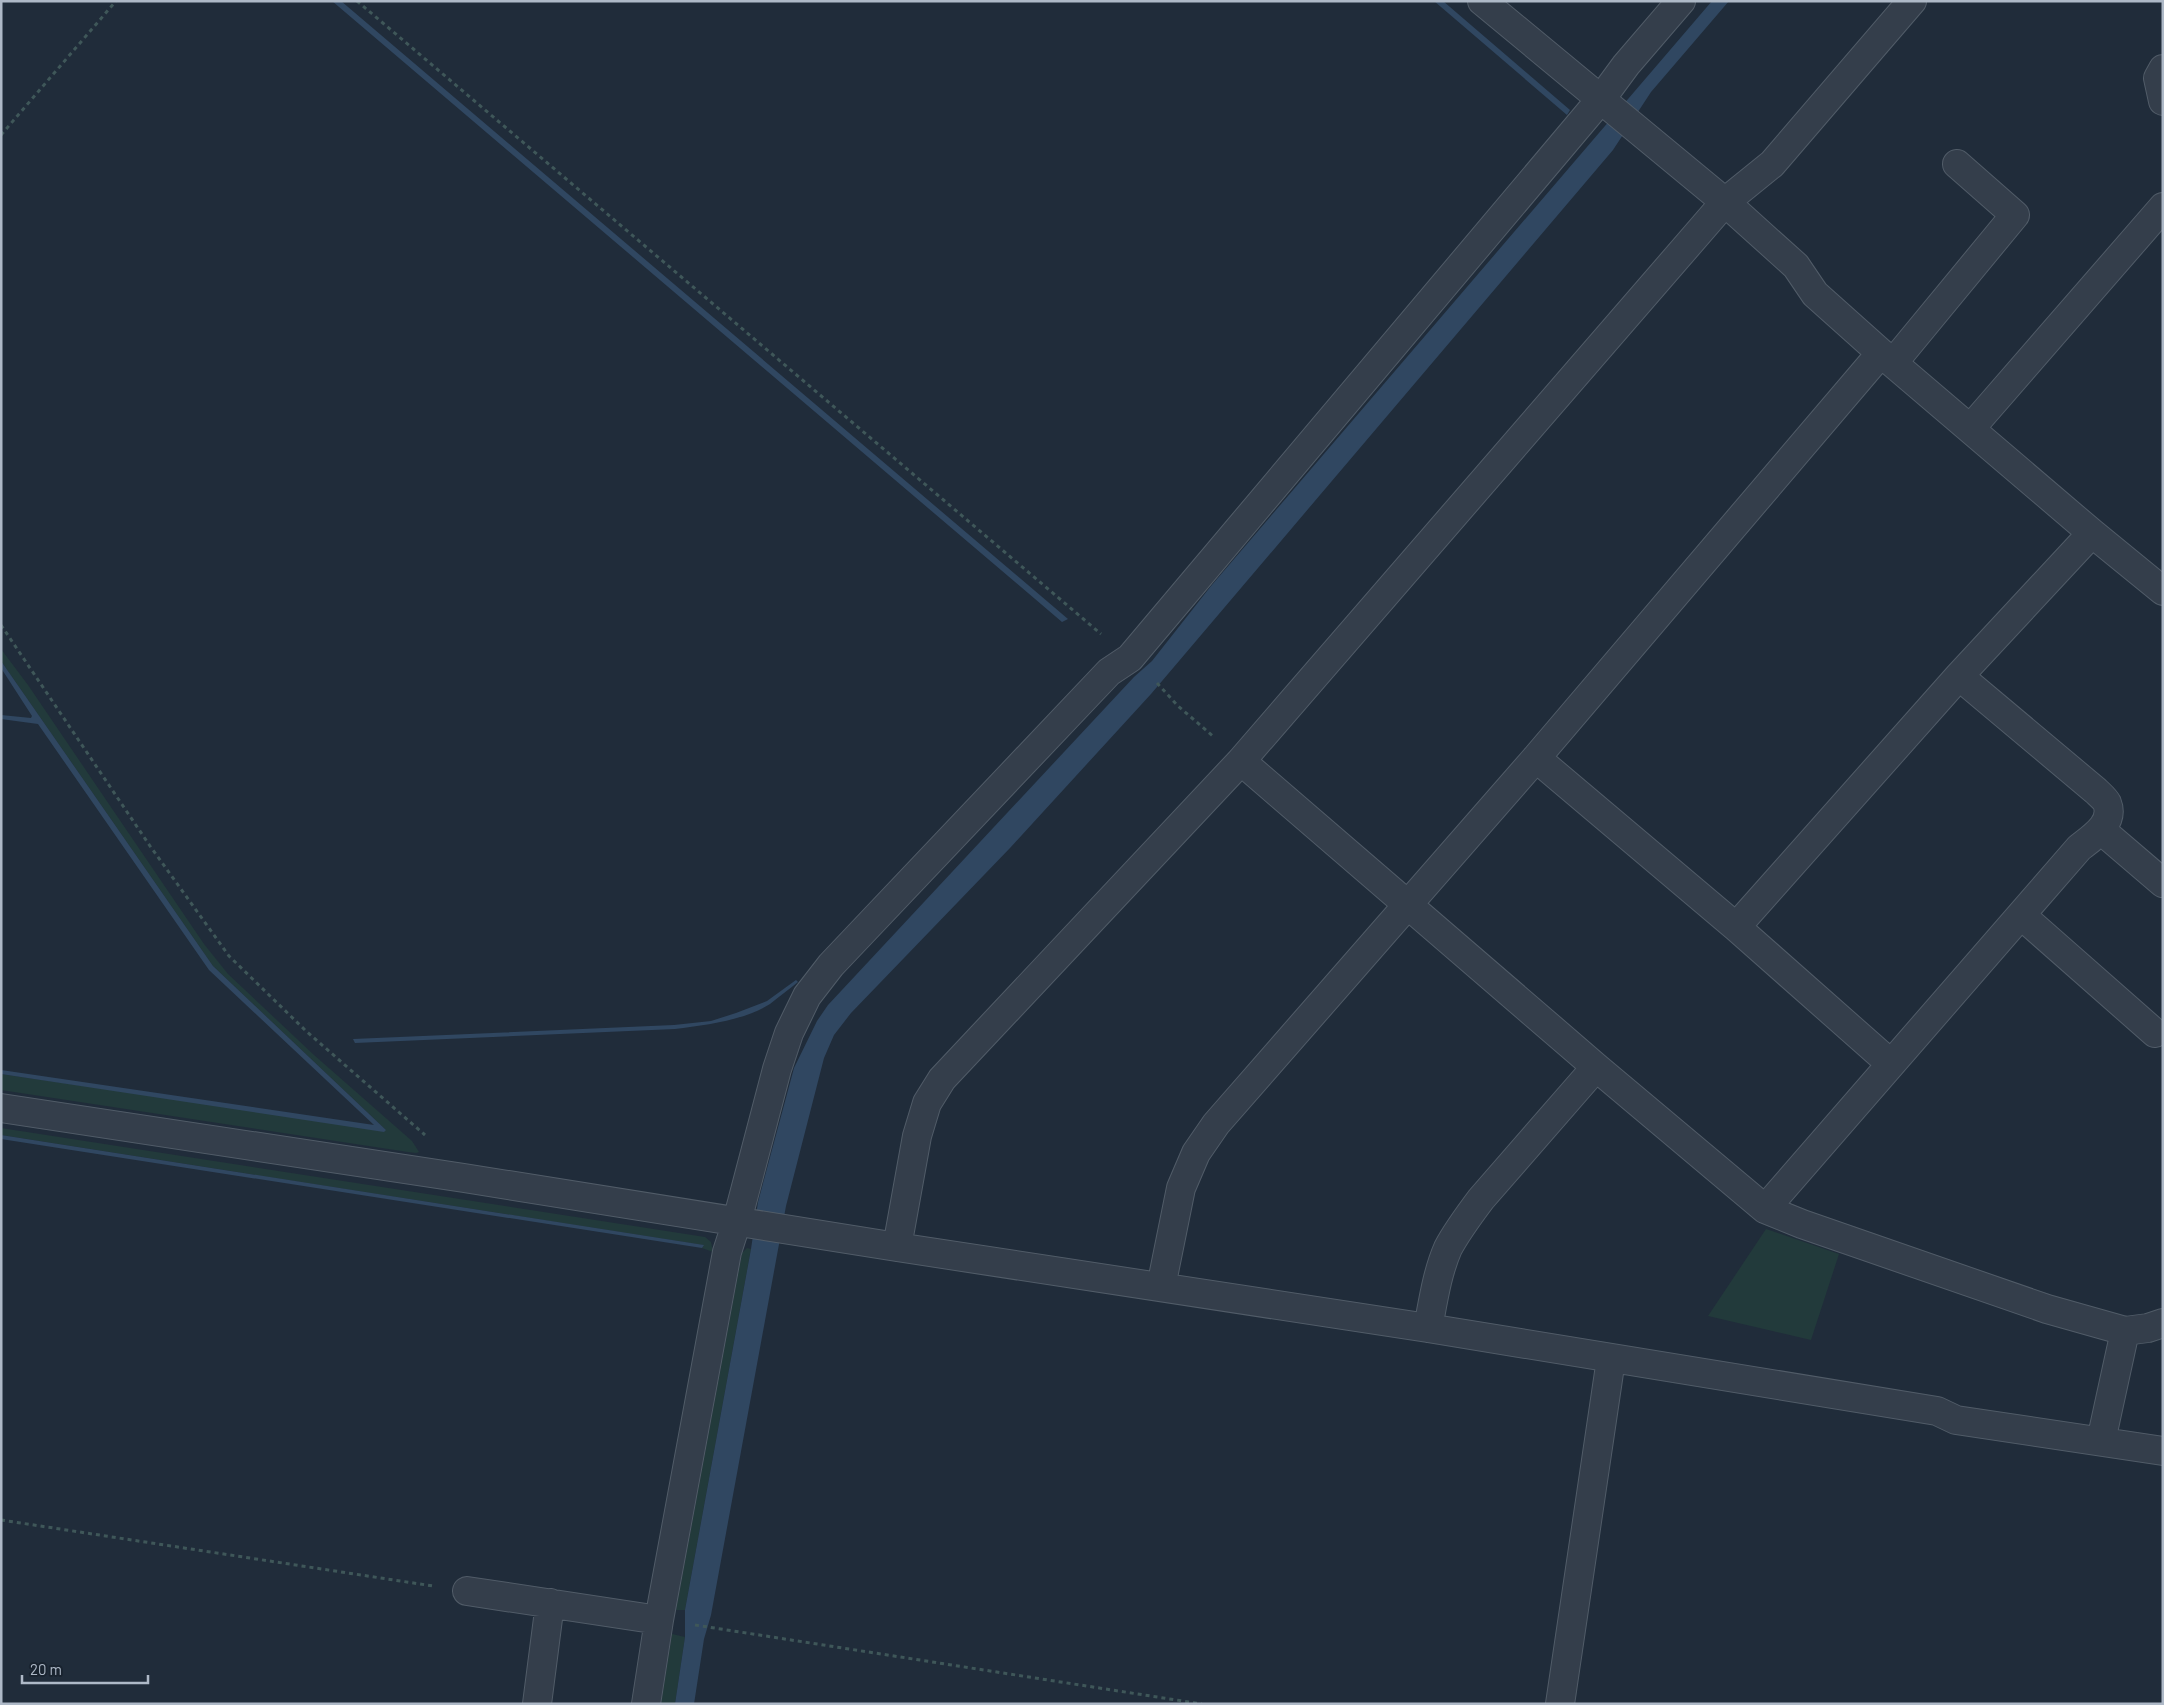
<svg xmlns="http://www.w3.org/2000/svg" width="2164" height="1705" font-family="Barlow,sans-serif">
<rect width="100%" height="100%" fill="#202c3a"/>
<path fill="#223a3b" d="M1,649L28,685L204,944L228,974L314,1055L412,1141L419,1152L416,1153L408,1152L1,1090V1074L386,1130L213,966L1,661Z
M1,1128L705,1237L711,1242L713,1252L702,1248L703,1245L1,1135Z
M1766,1229L1839,1254L1811,1340L1708,1316Z
M747,1248L751,1249L685,1610H676L742,1253Z
M672,1634L685,1637L675,1704H661Z"/>
<path fill="#304761" d="M332,1H341L1068,619L1062,622Z
M1434,1H1443L1570,110L1567,115Z
M1712,1H1729L1651,92L1613,150L1151,694L1010,848L851,1013L834,1035L824,1058L786,1206L711,1615L704,1639L694,1704H675L685,1637V1610L751,1249L758,1202L794,1068L817,1021L828,1005L1134,677L1152,661L1211,586L1347,427Z
M1,661L213,966L386,1130L384,1132L1,1074V1070L374,1125L209,970L38,724L1,719V715L31,718L32,716L1,668Z
M796,980L798,982C789,989 779,997 770,1004C742,1021 706,1025 675,1029L355,1043L353,1039L674,1025L711,1021L736,1013L767,1001Z
M1,1135L704,1245L702,1248L1,1139Z"/>
<g fill="none" stroke-linecap="round" stroke-linejoin="round">
<g stroke="#515c68" stroke-width="30">
<path id="minor" d="M1482,1L1725,202L1796,266L1815,294L1881,353L2092,533L2163,591
M2163,69L2158,78L2163,101
M1893,363L2015,215L1957,164
M1970,429L2163,207
M1536,758L1736,927L1891,1064
M1241,761L1596,1067L1765,1209L2079,848C2093,837 2115,823 2107,803C2105,799 2099,794 2096,791L1959,676L2092,533
M2101,830L2163,883
M2021,915L2155,1033
M1736,927L1959,676
M1,1108L464,1178L897,1247L1428,1328L1937,1411L1956,1420L2163,1451
M1765,1209L1802,1224L2047,1309L2125,1331L2148,1328L2163,1323
M897,1247L917,1136L927,1103L942,1079L1241,761L1725,202L1772,164L1912,1
M1161,1287L1181,1188L1196,1153L1216,1124L1536,758L1881,353
M1428,1328C1433,1302 1437,1273 1448,1248C1457,1231 1469,1215 1481,1199L1596,1067
M2101,1441L2125,1331
M467,1591L659,1620
M537,1704L550,1603
M646,1704L659,1620L727,1252L737,1221L777,1069L789,1033L807,996L831,965L1109,672L1130,658L1601,99L1626,65L1681,1
M1560,1704L1611,1359"/>
</g>
<path stroke="#3f5759" stroke-width="3" stroke-dasharray="4 4" stroke-linecap="butt" d="M357,1L1101,634
M1,135L116,1
M1,625L150,846L229,956L306,1031L425,1135
M1157,683L1178,706L1214,737
M1,1520L433,1586
M695,1625L1202,1704"/>
<use href="#minor" stroke="#343e4b" stroke-width="28"/>
</g>
<rect width="2164" height="1705" fill="none" stroke="#aeb9c7" stroke-width="5"/>
<path d="M22 1675v8h126v-8" fill="none" stroke="#aeb9c7" stroke-width="2.5"/>
<text x="30" y="1675" font-size="15" fill="#aeb9c7" stroke="#19232f" stroke-width="4" paint-order="stroke">20 m</text>
</svg>
